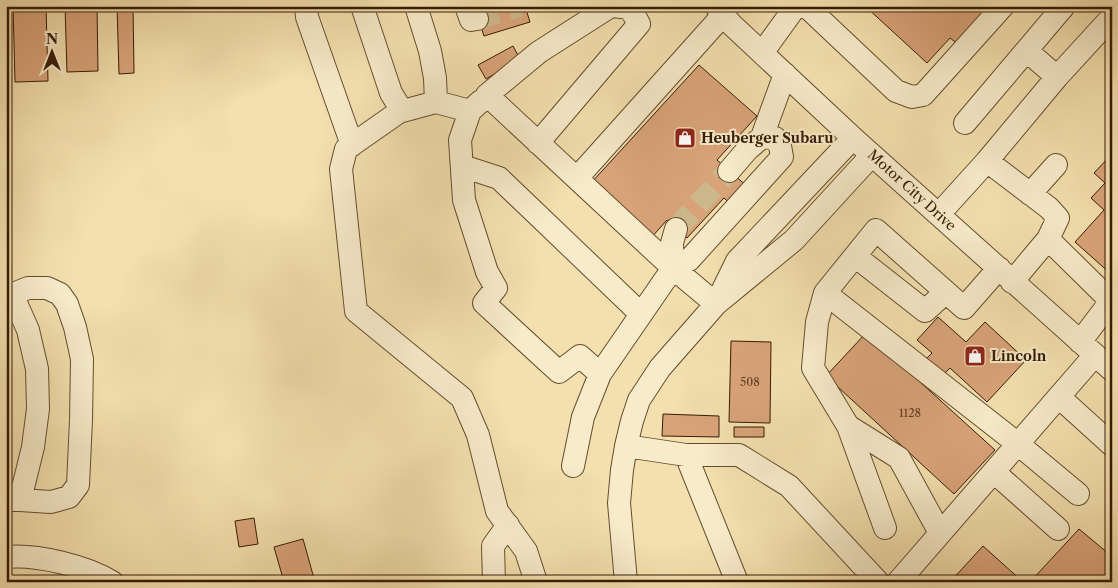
<svg xmlns="http://www.w3.org/2000/svg" width="1118" height="588" font-family="'Libre Caslon Text',serif">
<rect width="100%" height="100%" fill="#f3e0ae"/>
<filter id="stains"><feTurbulence type="fractalNoise" baseFrequency=".004" numOctaves="4"/><feColorMatrix values="0 0 0 0 .2 0 0 0 0 .09 0 0 0 0 .02 0 0 0 .5 -.17"/></filter>
<radialGradient id="worn" r=".72"><stop offset=".6" stop-color="#630" stop-opacity="0"/><stop offset="1" stop-color="#630" stop-opacity=".3"/></radialGradient>
<path fill="#d9a379" stroke="#371b05" d="M13,6H46L48,81L15,82Z
M65,6H97L98,71L67,72Z
M117,6H133L134,73L119,74Z
M474,6H525L530,22L484,36Z
M865,6H988L958,44L950,38L927,63Z
M513,46L520,59L486,79L478,65Z
M699,65L757,116L717,160L749,188L733,206L724,198L687,238L667,220L651,238L591,183Z
M1112,154V275L1075,242L1104,210L1091,198L1105,183L1094,173Z
M938,317L966,342L985,322L1026,360L987,402L950,368L943,375L925,360L932,353L917,340Z
M866,333L995,450L954,494L826,376Z
M731,341L771,342L770,423L729,422Z
M663,414L719,416V437L662,436Z
M734,427H764V437H734Z
M254,518L258,544L239,547L235,521Z
M1079,529L1109,554L1112,551V582H1030Z
M303,539L315,582H284L274,547Z
M983,546L1023,582H950Z"/>
<g fill="none" stroke-linecap="round" stroke-linejoin="round">
<path stroke="#cdb98c" stroke-width="22" stroke-dasharray="22 11" stroke-linecap="butt" d="M477,19L520,6
M676,229L729,171"/>
<g stroke="#664c2f" stroke-width="24">
<path id="minor" d="M306,6L307,17L352,145
M362,6L391,93L402,111
M416,6L430,51L435,78L436,102
M466,6L471,20L477,19
M611,6L539,52L487,95L673,268L716,304L660,368L639,400L632,421L626,446L622,470L619,503L626,582
M716,6L731,24L853,138L1112,370
M806,6L896,91L912,97L923,95L1003,6
M1027,51L1057,77
M762,53L796,6
M481,101L470,111L460,140L464,200L487,272L496,288L484,303L559,372L580,356L600,374L673,268
M470,111L436,102L399,112L346,149L341,169L356,311L462,398L478,435L497,511L526,551L536,582
M965,123L1064,6
M762,137L785,74
M853,138L737,261L716,304L794,240L872,155
M538,143L639,24L630,8L613,6
M987,161L1057,77L1112,17
M462,166L499,178L641,314
M577,178L723,15
M1030,194L1056,165
M939,214L987,161L1049,208L1058,218L1048,239
M676,229L672,243L673,268L689,260L782,157L780,146L775,138L762,137L747,150L729,171
M855,256L925,311L946,292
M1012,282L1048,239L1111,301L1080,342
M825,293L1018,444L1078,494
M12,294L28,330L37,369L38,409L33,447L20,500
M6,297L28,288H47L60,294L67,304L75,327L82,359L81,420L78,485L69,497L51,502L20,500H6
M1059,397L1112,445
M848,426L899,458L940,533
M626,446L686,455H739L789,486L878,582
M686,455L737,582
M573,466L583,417L600,374
M994,472L1058,529
M885,528L848,426L813,368L817,322L825,293L876,230L964,308L999,268
M6,557C37,554 86,566 112,582
M494,582L493,546L508,525
M898,582L1095,355"/>
</g>
<use href="#minor" stroke="#f7ebca" stroke-width="22"/>
</g>
<defs>
<g id="shop-square" transform="scale(1.125)"><rect x="-9" y="-9" width="18" height="18" rx="4" fill="#8f2418" stroke="#f7ebca"/><path d="M-5-2.5h2.3a2.7 3.5 0 0 1 5.4 0H5L5.5 6h-11ZM-1.5-2.5h3a1.5 2.3 0 0 0-3 0Z" fill="#fff"/></g>
</defs>
<g fill-rule="evenodd">
<use href="#shop-square" x="685" y="138"/>
<use href="#shop-square" x="975" y="356"/>
</g>
<g text-anchor="middle" dominant-baseline="central" stroke-width="4" stroke-linejoin="round" paint-order="stroke">
<g font-size="11" fill="#603d22">
<text x="750" y="382">508</text>
<text x="910" y="413">1128</text>
</g>
<g font-size="14" font-weight="bold" fill="#371b05" stroke="#f7ebca" text-anchor="start">
<text x="701" y="138">Heuberger Subaru</text>
<text x="991" y="356">Lincoln</text>
</g>
<g font-size="14" fill="#371b05" stroke="#f7ebca">
<text transform="translate(912 190) rotate(42)">Motor City Drive</text>
</g>
</g>
<rect width="1118" height="588" fill="none" stroke="#f3e0ae" stroke-width="25"/>
<rect x="8" y="8" width="1103" height="573" fill="none" stroke="#371b05" stroke-width="2.5"/>
<rect x="12" y="12" width="1093" height="563" fill="none" stroke="#371b05"/>
<g transform="translate(52 52)" stroke="#f7ebca" stroke-width="4" paint-order="stroke">
<path d="M0-4L9 19L0 12L-9 19Z" fill="#371b05"/>
<text y="-8" font-size="14" font-weight="bold" text-anchor="middle" fill="#371b05">N</text>
</g>
<rect width="100%" height="100%" filter="url(#stains)"/>
<rect width="100%" height="100%" fill="url(#worn)"/>
</svg>
